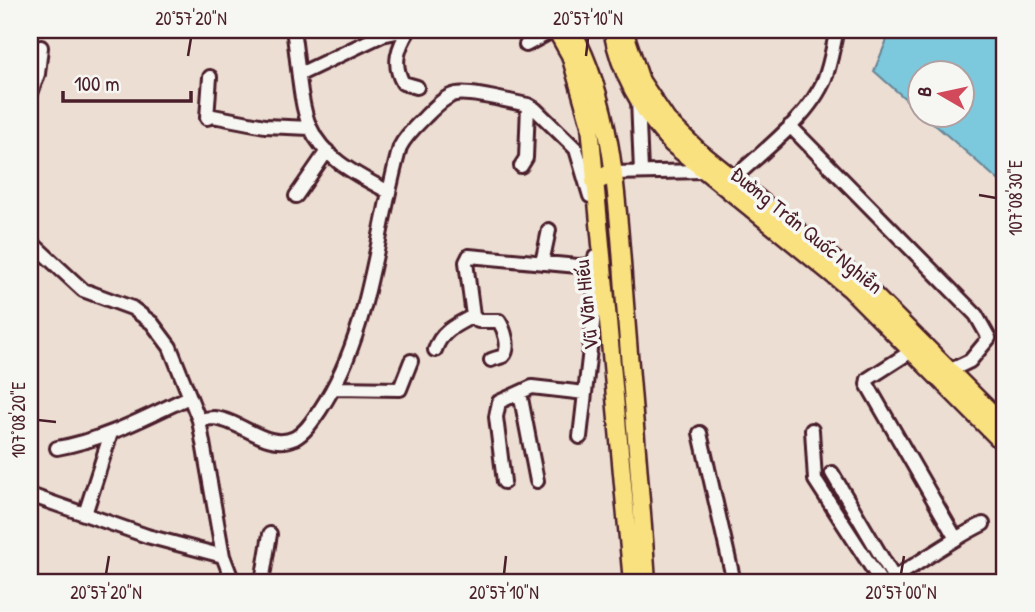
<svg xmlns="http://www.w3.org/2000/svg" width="1035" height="612" font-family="'Patrick Hand',sans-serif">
<rect width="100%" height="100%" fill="#ecded2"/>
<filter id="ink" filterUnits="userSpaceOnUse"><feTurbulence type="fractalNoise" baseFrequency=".0143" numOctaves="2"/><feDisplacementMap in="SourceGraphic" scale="14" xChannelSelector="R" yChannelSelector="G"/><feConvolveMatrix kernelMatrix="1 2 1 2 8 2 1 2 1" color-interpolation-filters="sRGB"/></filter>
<g filter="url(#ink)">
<path fill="#7cc8dc" stroke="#688495" stroke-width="2" d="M891,30H1005V186L925,116H962V74H920L919,111L874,71Z"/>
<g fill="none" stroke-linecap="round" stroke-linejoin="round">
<g stroke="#4a1f2b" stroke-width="18">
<path id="minor" d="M293,30C298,57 299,103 310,127C324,160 360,176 389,192
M409,30C398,47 392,64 403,83L417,87
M526,45L554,30
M300,74L382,35L406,30
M210,77L207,118L213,116L265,126L310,128
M30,96L38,74L41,47
M638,100L641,171
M790,126L976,315L989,338L970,361L951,370
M521,166L526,158L528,105
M613,173L703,171
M733,179C763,151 810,116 825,78C831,63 833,45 837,30
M296,196L327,151
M30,241L83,290L132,308L152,323L170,347L199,420L223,556L233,582
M542,263L549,230
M918,347L868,379L867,384L955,537
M435,350C441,331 456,325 473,316
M491,360C493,359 501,357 503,356C511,348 504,329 499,321H478L473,316L466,262L469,256L578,266L595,265
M335,388L400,389L411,361
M520,393L537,481
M199,420C204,419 210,418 214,418C241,420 267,451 295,438C306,432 313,420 320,410C372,332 375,235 400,147C406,135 416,126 425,117C433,109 445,96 456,94C472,91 511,102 528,105L535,109L576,149L590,196
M812,430L815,480L881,582
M700,433L734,582
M580,437L594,314L595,257
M57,448C104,440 146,417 189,397
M832,473L894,578
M504,482L496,417L499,402L532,387L585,393
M30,495L147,536L223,556
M85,514L111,433
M890,580C922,562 950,540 983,524
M262,582L270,534"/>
</g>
<g stroke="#4a1f2b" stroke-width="21">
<path id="major" d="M556,30L570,55L590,125L632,582
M572,30C618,114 618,222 626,316C633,405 641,493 647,582
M612,30C620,73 642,112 672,144L850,289L1005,445
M624,30L641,81L667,120L699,151L858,279L1005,426"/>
</g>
<g stroke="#4a1f2b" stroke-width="23">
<path id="highway" d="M595,181L613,173"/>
</g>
<use href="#minor" stroke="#f6f6f2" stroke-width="12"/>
<use href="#major" stroke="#fae180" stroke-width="16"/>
<use href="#highway" stroke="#fae180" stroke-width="18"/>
</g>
</g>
<path fill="none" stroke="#4a1f2b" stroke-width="2.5" d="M188,56L191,38M586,56L588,38M979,195L996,198M38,420L56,422M106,574L109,556M504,574L506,556M901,574L904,556"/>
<g text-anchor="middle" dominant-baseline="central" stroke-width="7" stroke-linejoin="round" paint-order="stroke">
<g font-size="21" fill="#4a1f2b" stroke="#f6f6f2">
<text transform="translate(807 230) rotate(39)">Đường Trần Quốc Nghiễn</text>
<text transform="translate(586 305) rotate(-96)">Vũ Văn Hiếu</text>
</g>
</g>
<rect width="1035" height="612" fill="none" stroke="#f6f6f2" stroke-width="77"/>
<g transform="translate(941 94) rotate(279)"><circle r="33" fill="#f6f6f2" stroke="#b1a0a2" stroke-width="2"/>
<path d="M0-5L12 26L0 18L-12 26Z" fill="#d1495b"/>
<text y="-10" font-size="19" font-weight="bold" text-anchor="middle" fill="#4a1f2b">B</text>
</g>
<path d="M63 91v10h128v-10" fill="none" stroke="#4a1f2b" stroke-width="3.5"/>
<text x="74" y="91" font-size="21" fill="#4a1f2b" stroke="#f6f6f2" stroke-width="5" paint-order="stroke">100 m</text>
<rect x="38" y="38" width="958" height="536" fill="none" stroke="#4a1f2b" stroke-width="2.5"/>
<g font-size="18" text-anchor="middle" fill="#4a1f2b">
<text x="191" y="25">20°57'20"N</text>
<text x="588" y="25">20°57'10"N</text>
<text transform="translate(1016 198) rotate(-90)" y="6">107°08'30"E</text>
<text transform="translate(19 420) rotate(-90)" y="6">107°08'20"E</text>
<text x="106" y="599">20°57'20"N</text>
<text x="504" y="599">20°57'10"N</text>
<text x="901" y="599">20°57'00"N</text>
</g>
</svg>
